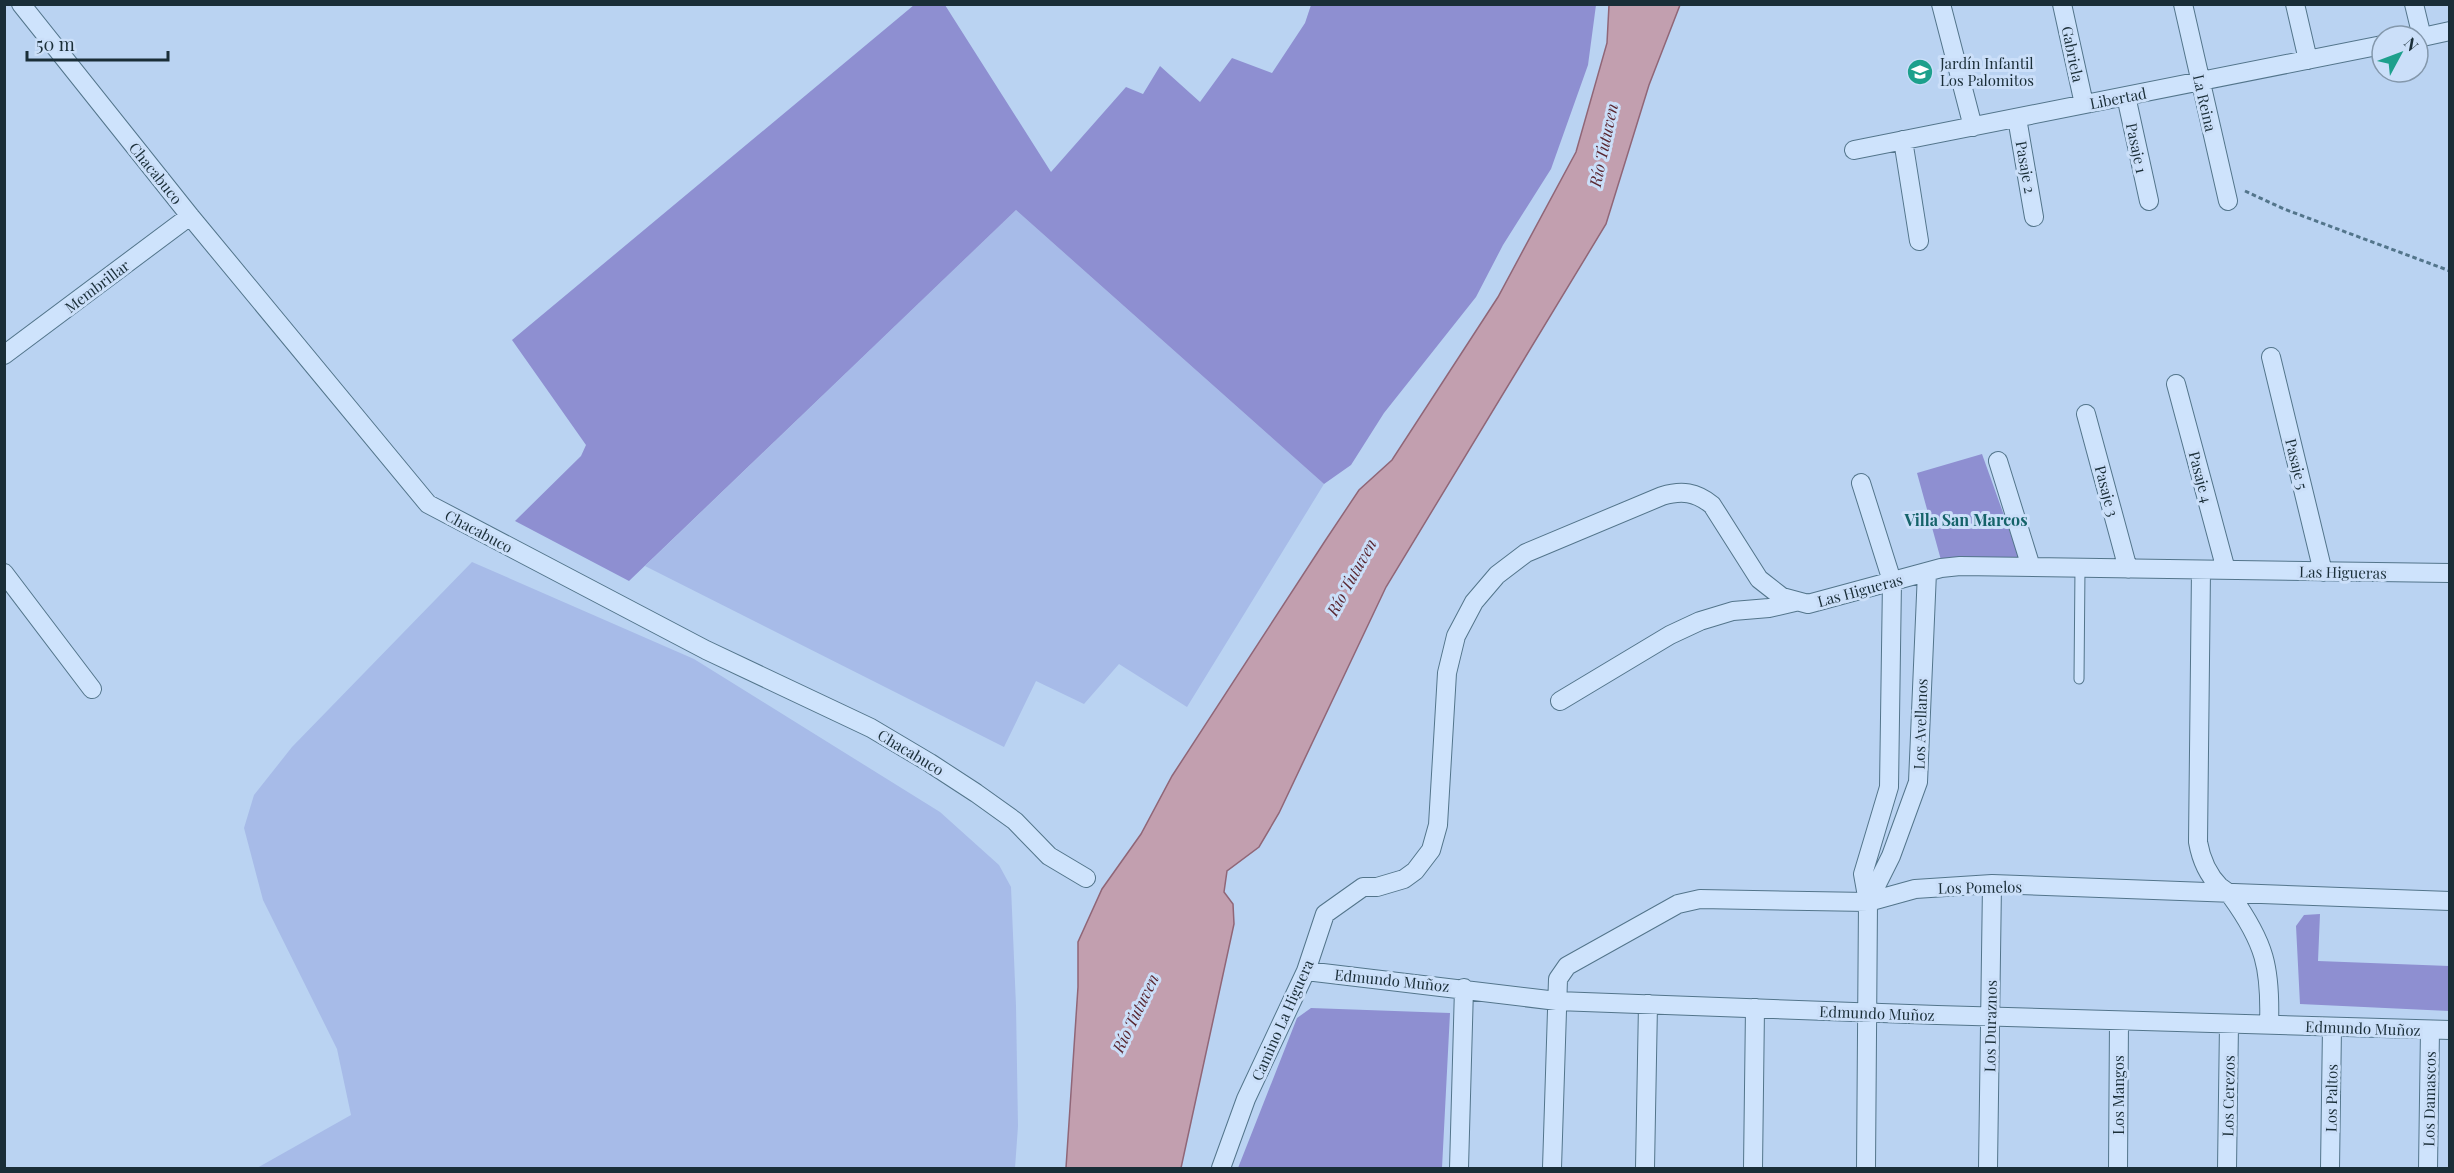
<svg xmlns="http://www.w3.org/2000/svg" width="2454" height="1173" font-family="'Playfair Display',serif">
<rect width="100%" height="100%" fill="#bad3f2"/>
<path fill="#a7bbe8" d="M1016,210L1324,484L1187,707L1119,664L1084,704L1036,681L1004,747L645,566Z
M472,562L694,659L940,812L999,865L1011,887L1016,1006L1018,1126L1015,1168H257L351,1115L337,1049L263,900L244,828L254,795L292,747Z"/>
<path fill="#8e8fd1" d="M914,5H945L1051,172L1126,87L1143,94L1160,66L1200,102L1232,58L1272,73L1305,23L1311,5H1596L1588,65L1551,169L1503,245L1476,297L1384,413L1351,465L1324,484L1016,210L629,581L515,521L581,456L586,445L512,340Z
M1982,454L2020,560H1941L1917,473Z
M2320,914L2318,961L2449,966V1011L2300,1004L2296,926L2304,915Z
M1311,1008L1450,1013L1442,1168H1238L1297,1018Z"/>
<path fill="#c29faf" stroke="#906677" stroke-width="1.5" d="M1609,5H1680L1649,85L1606,224L1386,587L1279,813L1259,847L1227,871L1224,892L1233,904L1234,924L1181,1168H1066L1078,987V942L1102,889L1141,834L1172,776L1325,541L1359,490L1392,460L1498,297L1576,152L1607,43Z"/>
<g fill="none" stroke-linecap="round" stroke-linejoin="round">
<g stroke="#53758b" stroke-width="11">
<path id="service" d="M2079,679L2080,568"/>
</g>
<g stroke="#53758b" stroke-width="20">
<path id="minor" d="M21,4L190,216L428,504L706,650L871,728L930,763L976,793L1015,821L1049,856L1086,878
M1941,4L1973,127
M2062,4L2084,104
M2183,4L2228,201
M2295,4L2308,60
M2414,4L2422,37
M2418,38L2450,31
M2126,96L2149,201
M2017,118L2034,217
M1903,140L1919,241
M1854,150L2382,45
M4,355L190,216
M2271,357L2323,572
M2176,384L2226,570
M2086,414L2128,569
M1998,461L2031,567
M1861,483L1892,581L1889,787L1863,874L1868,902L1866,1168
M2201,570L2198,842C2201,859 2208,875 2220,887C2224,890 2228,892 2231,896C2265,943 2271,968 2269,1025
M4,573L92,689
M1560,701L1670,635L1700,621L1733,611L1769,608L1795,602
M1868,902L1891,856L1918,782L1927,572
M1306,971L1557,1001L1937,1015L2450,1030
M1221,1168L1246,1099L1306,971L1325,914L1363,887H1377L1404,879L1415,871L1431,850L1438,825L1447,673L1456,636L1474,602L1497,575L1526,553L1662,496C1682,490 1696,492 1712,505L1759,579L1782,597L1808,604L1941,568L1960,566L2450,573
M1459,1168L1464,988
M1552,1168L1558,979L1567,966L1678,904L1700,899L1868,902L1915,889L1992,884L2450,901
M1645,1168L1648,1004
M1753,1168L1755,1008
M1988,1168L1992,884
M2118,1168L2119,1021
M2227,1168L2229,1024
M2330,1168L2332,1027
M2428,1168L2430,1030"/>
</g>
<path stroke="#53758b" stroke-width="3" stroke-dasharray="4.5 3" stroke-linecap="butt" d="M2245,191L2284,209L2450,271"/>
<use href="#service" stroke="#cee3fc" stroke-width="9"/>
<use href="#minor" stroke="#cee3fc" stroke-width="18"/>
</g>
<defs>
<g id="school-disc" transform="scale(1.35)"><circle r="9.5" fill="#1da08c" stroke="#cbdff9"/><path d="M0-5L7-2L0 1L-7-2ZM-4 1L0 2.5L4 1V4Q0 6-4 4Z" fill="#fff"/></g>
</defs>
<g fill-rule="evenodd">
<use href="#school-disc" x="1920" y="72"/>
</g>
<g text-anchor="middle" dominant-baseline="central" stroke-width="6" stroke-linejoin="round" paint-order="stroke">
<g font-size="15" fill="#1a2e38" stroke="#cbdff9">
<text transform="translate(2073 54) rotate(78)">Gabriela</text>
<text transform="translate(2118 98) rotate(-11)">Libertad</text>
<text transform="translate(2205 103) rotate(77)">La Reina</text>
<text transform="translate(2137 148) rotate(78)">Pasaje 1</text>
<text transform="translate(2026 167) rotate(80)">Pasaje 2</text>
<text transform="translate(156 173) rotate(51)">Chacabuco</text>
<text transform="translate(97 286) rotate(-37)">Membrillar</text>
<text transform="translate(2297 464) rotate(76)">Pasaje 5</text>
<text transform="translate(2201 477) rotate(75)">Pasaje 4</text>
<text transform="translate(2107 491) rotate(75)">Pasaje 3</text>
<text transform="translate(479 531) rotate(28)">Chacabuco</text>
<text transform="translate(2343 572) rotate(1)">Las Higueras</text>
<text transform="translate(1860 590) rotate(-15)">Las Higueras</text>
<text transform="translate(1920 724) rotate(-88)">Los Avellanos</text>
<text transform="translate(911 752) rotate(31)">Chacabuco</text>
<text transform="translate(1980 887) rotate(-1)">Los Pomelos</text>
<text transform="translate(1392 980) rotate(6)">Edmundo Muñoz</text>
<text transform="translate(1877 1013) rotate(2)">Edmundo Muñoz</text>
<text transform="translate(1282 1020) rotate(-66)">Camino La Higuera</text>
<text transform="translate(1990 1026) rotate(-89)">Los Duraznos</text>
<text transform="translate(2363 1028) rotate(2)">Edmundo Muñoz</text>
<text transform="translate(2118 1095) rotate(-90)">Los Mangos</text>
<text transform="translate(2228 1096) rotate(-89)">Los Cerezos</text>
<text transform="translate(2331 1098) rotate(-89)">Los Paltos</text>
<text transform="translate(2429 1099) rotate(-89)">Los Damascos</text>
</g>
<g font-size="15" fill="#1a2e38" stroke="#cbdff9" text-anchor="start">
<text x="1940" y="63">Jardín Infantil<tspan x="1940" dy="17">Los Palomitos</tspan></text>
</g>
<g font-size="16" font-style="italic" fill="#592731" stroke="#cbdff9">
<text transform="translate(1603 145) rotate(-78)">Río Tutuven</text>
<text transform="translate(1351 577) rotate(-61)">Río Tutuven</text>
<text transform="translate(1135 1013) rotate(-64)">Río Tutuven</text>
</g>
<g font-size="16" font-weight="bold" fill="#156369" stroke="#cbdff9">
<text x="1966" y="519">Villa San Marcos</text>
</g>
</g>
<rect width="2454" height="1173" fill="none" stroke="#1a2e38" stroke-width="12"/>
<g transform="translate(2400 54) rotate(49)"><circle r="28" fill="#cbdff9" stroke="#8498ac" stroke-width="1.5"/>
<path d="M0-4.5L10 22L0 15L-10 22Z" fill="#1da08c"/>
<text y="-9" font-size="16" font-weight="bold" text-anchor="middle" fill="#1a2e38">N</text>
</g>
<path d="M27 51v9h141v-9" fill="none" stroke="#1a2e38" stroke-width="3"/>
<text x="36" y="51" font-size="18" fill="#1a2e38" stroke="#cbdff9" stroke-width="4.5" paint-order="stroke">50 m</text>
</svg>
